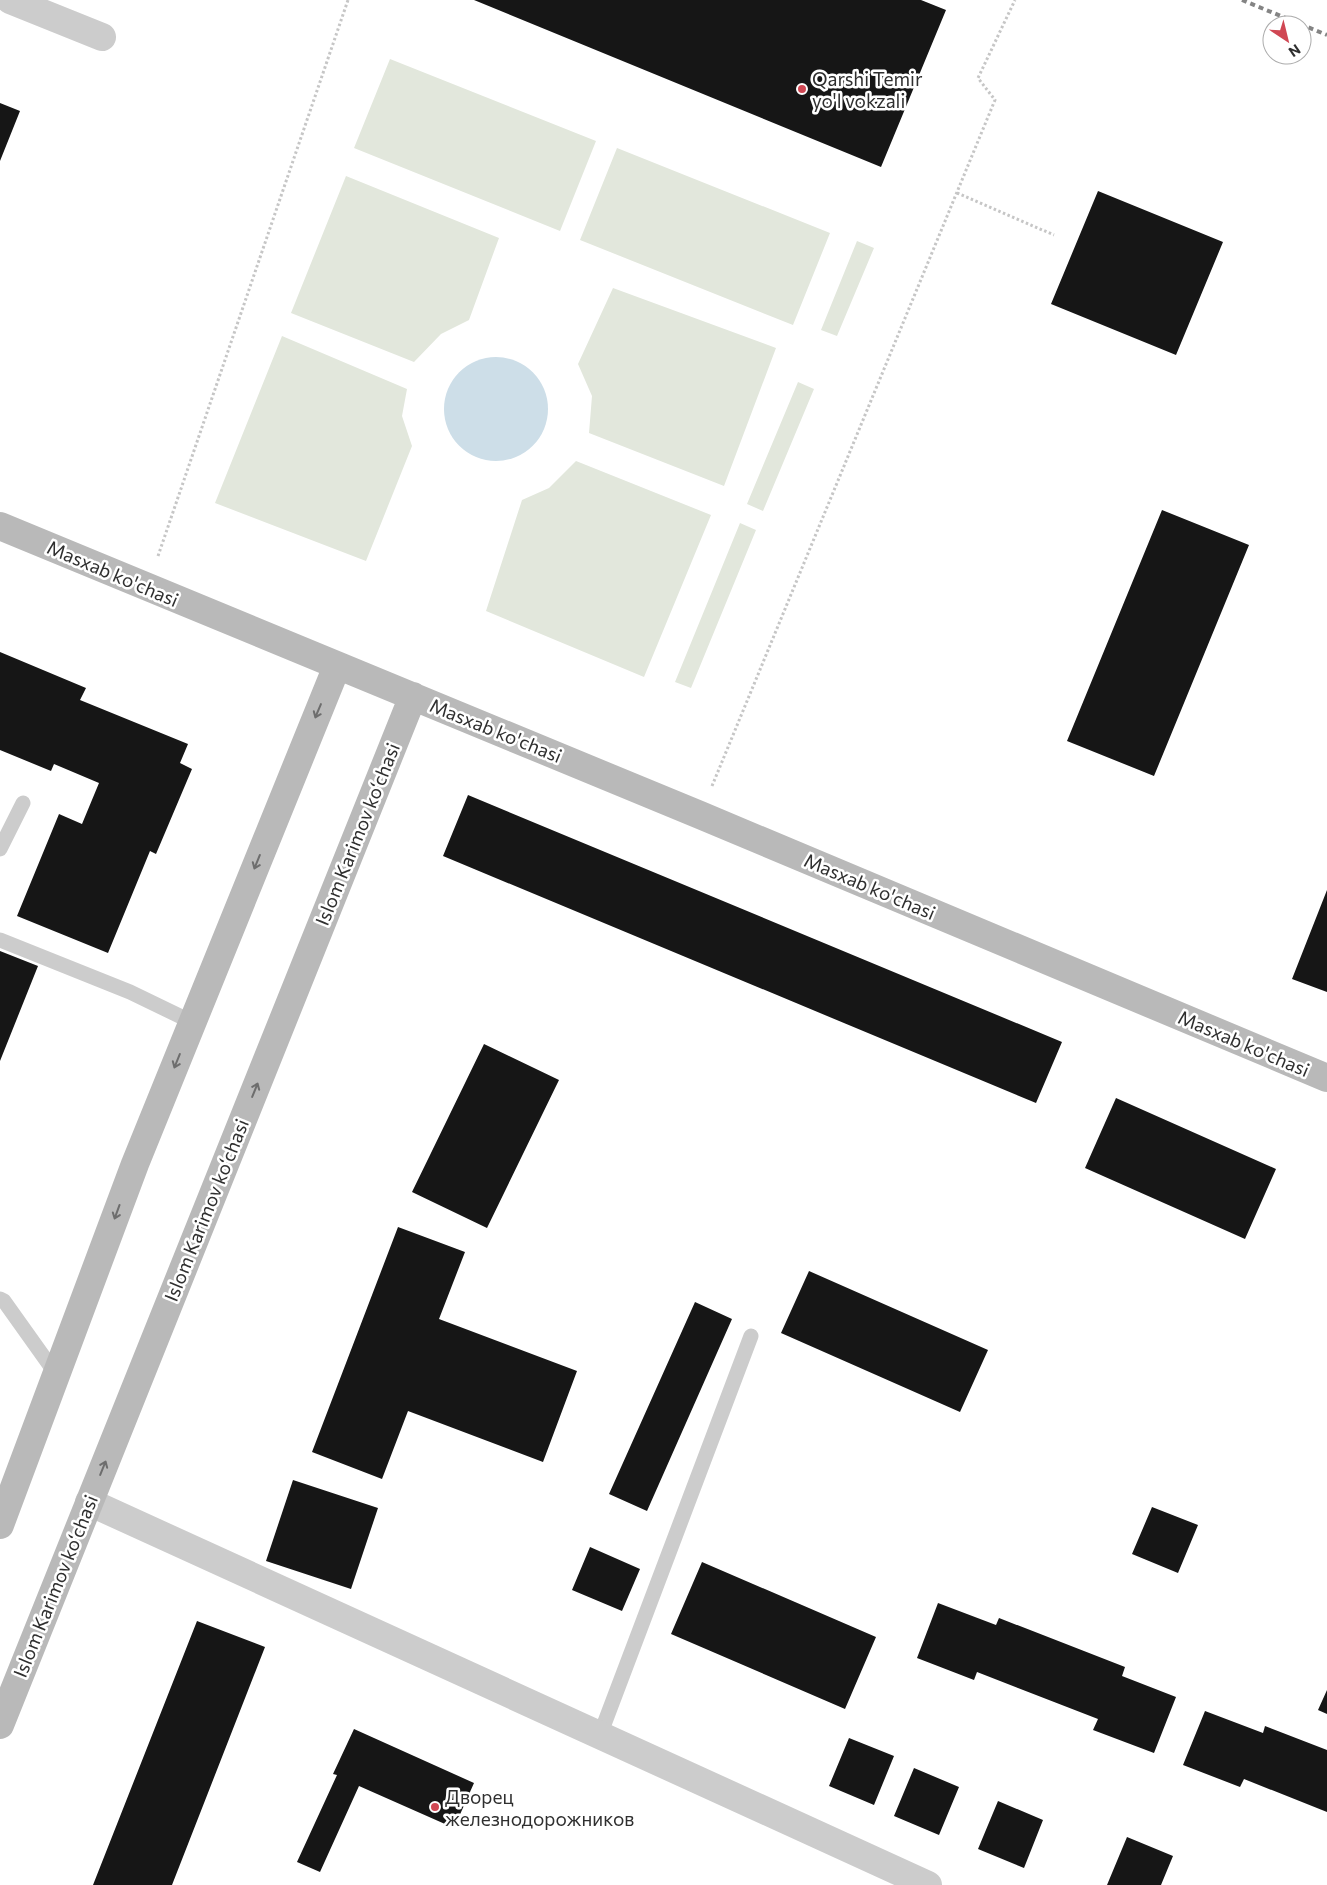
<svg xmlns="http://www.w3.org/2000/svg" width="1327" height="1885" font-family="Commissioner,sans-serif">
<rect width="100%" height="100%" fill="#fff"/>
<path fill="#e2e7dc" d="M390,59L596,141L560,231L354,148Z
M617,148L830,233L793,325L580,240Z
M346,176L499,238L469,320L441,334L414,362L291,313Z
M857,241L874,248L837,336L821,330Z
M613,288L776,348L724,486L589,433L592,396L578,364Z
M282,336L407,389L402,416L412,446L366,561L215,503Z
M798,382L814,389L763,511L747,504Z
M576,461L711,515L644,677L486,611L522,500L549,488Z
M740,523L756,530L691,688L675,682Z"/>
<path fill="#cddee8" d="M444 409a52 52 0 1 1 104 0a52 52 0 1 1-104 0Z"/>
<path fill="#161616" d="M474,0H921L946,10L881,167Z
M0,103L20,111L0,161Z
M1098,191L1223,242L1176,355L1051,304Z
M1162,510L1249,545L1154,776L1067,741Z
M0,652L86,688L80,700L188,744L180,763L192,769L156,854L150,851L108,953L17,916L59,814L82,824L99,783L54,764L51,771L0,750Z
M468,795L1062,1042L1036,1103L443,856Z
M1327,890V992L1292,979Z
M0,951L38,966L0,1061Z
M484,1044L559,1080L487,1228L412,1192Z
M1116,1098L1276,1169L1245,1239L1085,1168Z
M398,1227L465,1252L439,1319L577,1371L543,1462L408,1411L382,1479L312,1452Z
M809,1271L988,1350L960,1412L781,1333Z
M695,1302L732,1319L647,1511L609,1494Z
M293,1480L378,1508L351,1589L266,1561Z
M1152,1507L1198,1525L1178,1573L1132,1554Z
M590,1547L640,1569L622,1611L572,1590Z
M702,1562L876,1637L845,1709L671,1634Z
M938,1603L996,1625L999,1618L1125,1667L1122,1676L1176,1697L1154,1753L1093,1730L1098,1719L977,1672L974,1680L917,1658Z
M197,1621L265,1647L172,1885H93Z
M1327,1690V1714L1318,1710Z
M1205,1711L1263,1733L1265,1726L1327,1750V1812L1244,1779L1240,1787L1183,1765Z
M354,1729L474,1783L454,1828L359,1786L320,1872L297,1862L337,1775L333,1774Z
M849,1738L894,1756L874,1805L829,1786Z
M914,1768L959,1787L939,1835L894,1816Z
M998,1801L1043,1820L1024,1868L978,1849Z
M1127,1837L1173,1856L1161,1885H1107Z"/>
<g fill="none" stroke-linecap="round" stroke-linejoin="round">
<path stroke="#c6c6c6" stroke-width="3" stroke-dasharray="2.5 2.5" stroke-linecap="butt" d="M957,193L1054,235
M158,556L348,0
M712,786L995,100L978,78L1015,0"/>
<path stroke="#ccc" stroke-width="15" d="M0,849L23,803
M0,940L130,992L192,1022
M0,1299L4,1301L56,1374
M600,1735L751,1336"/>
<path stroke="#ccc" stroke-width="28" d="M10,0L102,37
M89,1502L928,1885"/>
<path stroke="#b9b9b9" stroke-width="28" d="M0,526L700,815L1327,1078
M0,1525L135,1164L337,666
M0,1725L413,696"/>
<path stroke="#848484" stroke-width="4" stroke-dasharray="5 4" stroke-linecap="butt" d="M1242,0L1327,35"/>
</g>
<defs><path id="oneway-shaft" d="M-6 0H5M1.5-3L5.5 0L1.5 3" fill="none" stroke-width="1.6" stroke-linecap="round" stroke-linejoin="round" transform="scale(1.25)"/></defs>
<g stroke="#6d6d6d">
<use href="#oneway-shaft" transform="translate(318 711) rotate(113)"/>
<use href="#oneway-shaft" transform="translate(257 862) rotate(112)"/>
<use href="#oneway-shaft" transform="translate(177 1061) rotate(112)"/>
<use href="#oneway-shaft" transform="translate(255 1090) rotate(-68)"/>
<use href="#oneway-shaft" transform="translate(117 1212) rotate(110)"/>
<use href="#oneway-shaft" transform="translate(103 1468) rotate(-68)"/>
</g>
<g fill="#d04753" stroke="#fff" stroke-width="2">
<circle cx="802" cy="89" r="5"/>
<circle cx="435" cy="1807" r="5"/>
</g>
<g text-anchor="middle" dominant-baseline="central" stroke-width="5" stroke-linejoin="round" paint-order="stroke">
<g font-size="19" fill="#2f2f2f" stroke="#fff" text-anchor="start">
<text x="812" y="78">Qarshi Temir<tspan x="812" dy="22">yo'l vokzali</tspan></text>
<text x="445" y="1796">Дворец<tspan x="445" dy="22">железнодорожников</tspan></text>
</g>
<g font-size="19" fill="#2f2f2f" stroke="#fff">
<text transform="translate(113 573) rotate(23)">Masxab ko'chasi</text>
<text transform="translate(496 730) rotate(22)">Masxab ko'chasi</text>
<text transform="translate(357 834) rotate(-68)">Islom Karimov ko‘chasi</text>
<text transform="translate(870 886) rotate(23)">Masxab ko'chasi</text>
<text transform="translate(1244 1043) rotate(23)">Masxab ko'chasi</text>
<text transform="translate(206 1210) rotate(-68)">Islom Karimov ko‘chasi</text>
<text transform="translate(55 1586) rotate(-68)">Islom Karimov ko‘chasi</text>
</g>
</g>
<g transform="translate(1287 40) rotate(145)"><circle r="24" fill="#ffffff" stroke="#acacac"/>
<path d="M0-4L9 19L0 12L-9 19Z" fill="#d04753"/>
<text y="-8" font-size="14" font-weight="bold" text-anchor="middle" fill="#2f2f2f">N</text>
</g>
</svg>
